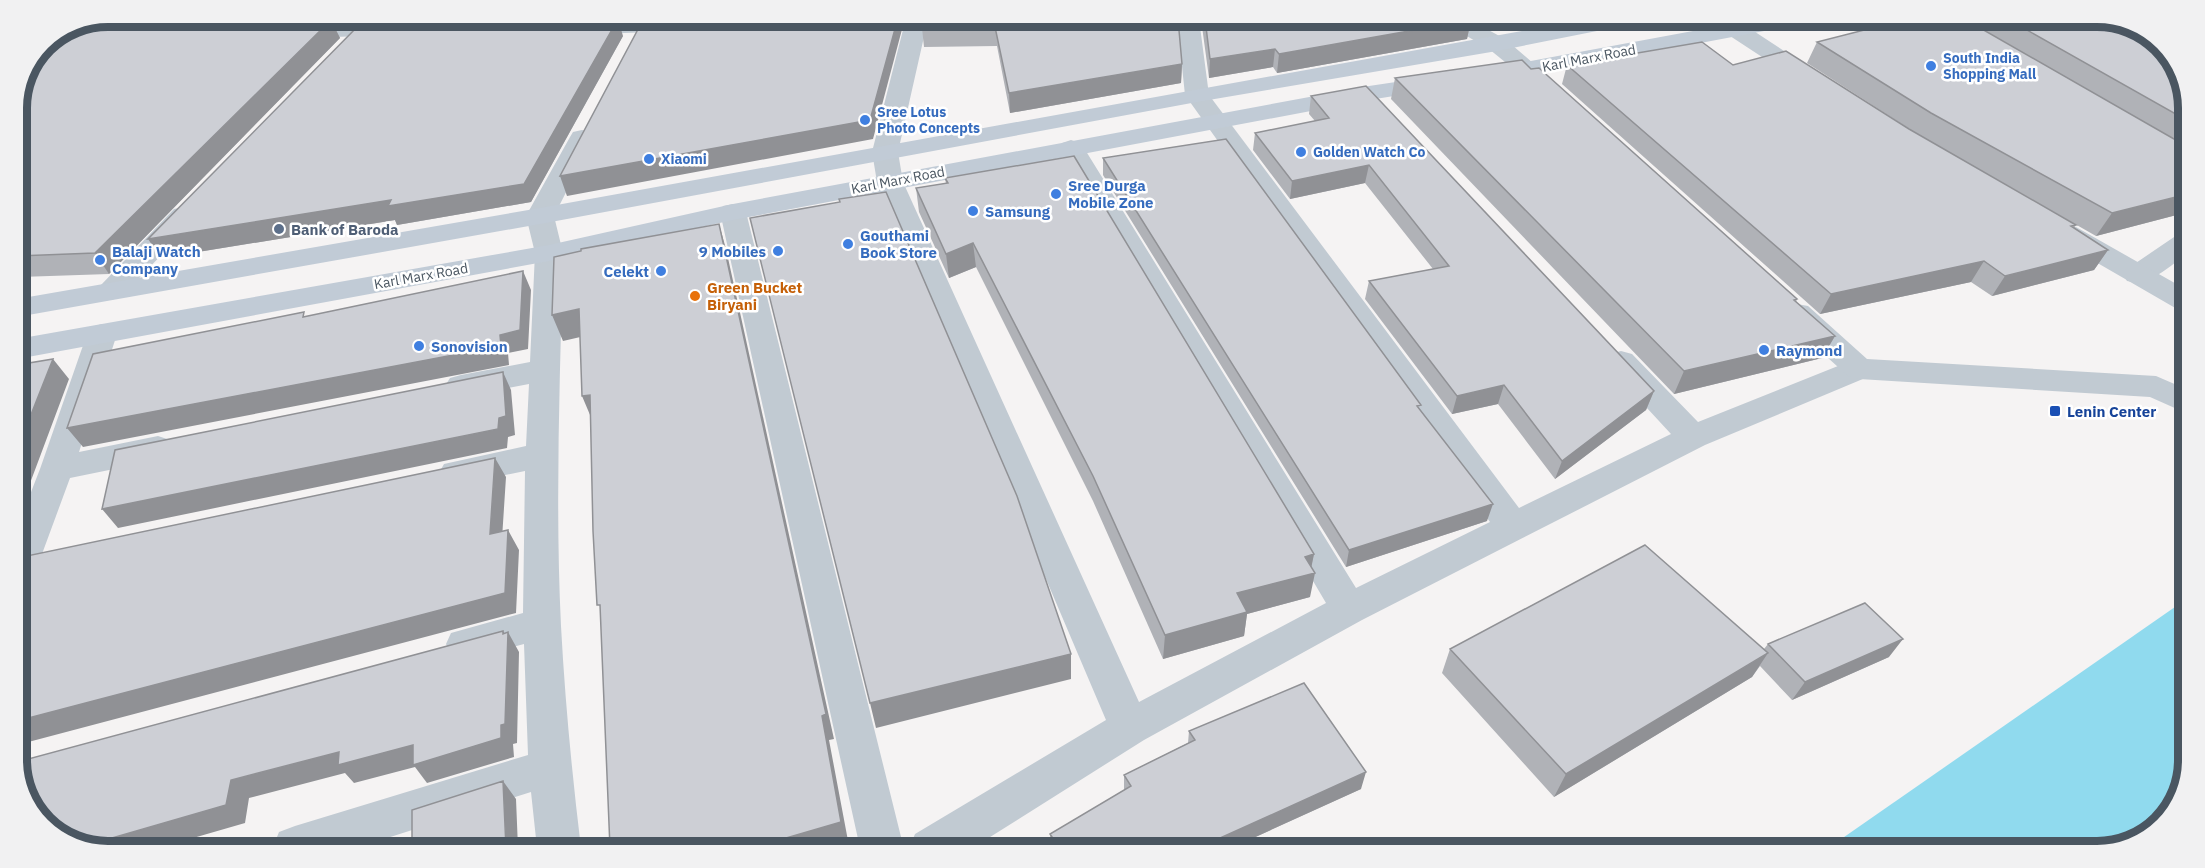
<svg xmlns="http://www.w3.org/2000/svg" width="2205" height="868" font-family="'IBM Plex Sans',sans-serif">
<rect width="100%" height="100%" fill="#f5f3f3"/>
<path fill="#90daee" d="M2185,600L2184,789L2148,836L2097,851H1824Z"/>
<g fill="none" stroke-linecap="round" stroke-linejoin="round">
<path fill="#c1cad2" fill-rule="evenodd" d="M906,18L928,19L898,152L903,182L1139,702L1326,603L1058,148L1062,143L1071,140L1080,143L1084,148L1356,588L1490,522L1185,95L1177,19H1199L1209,95L1519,508L1671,434L1610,368L1605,361L1610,354L1621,351L1632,354L1698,422L1848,362L1859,359L1870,362L1875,369L1870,376L1705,445L1362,620L1144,740L971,849H909L915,834L1106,720L877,182L872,152Z
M642,20L650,22L653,27L650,32L574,35L566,33L563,28L566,23L574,21Z
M1456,20H1478L1481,26L1505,39L1541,70L1537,75L1529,77L1521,75L1489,49L1465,35Z
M400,23L408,25L411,30L408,35L292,38L284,36L281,31L284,26L292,24Z
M733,204L743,206L746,212L904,849L860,848L720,212L723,206Z
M184,207L194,209L198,215L194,221L121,297L111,300L101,297L96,291L101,285L174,209Z
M2187,233V254C2169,266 2150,287 2127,281L2123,275L2127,269L2177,235Z
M549,245L559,247L563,253C560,377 555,502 561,626C565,700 572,774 581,848H537L531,792L359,847H273L279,832L295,826L528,755L524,644L465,660L451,655L446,644L451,633L523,613L525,471L456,485L444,482L439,473L444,464L526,446L529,384L461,397L450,394L445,386L450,378L461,375L530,362L535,253L539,247Z
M102,324L113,327L117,334L79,452L158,436L170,440L175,448L170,456L158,460L70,478L35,573L30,583L17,587V528L40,469L87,334L91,327Z"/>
<path fill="#c1cad2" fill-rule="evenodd" d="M1735,22L1743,24L1819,74L1823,79L1819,84L1811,86L1803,84L1727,34L1724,29L1727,24Z
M582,130L591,132L594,137L554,216L563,253L559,259L549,261L539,259L535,253L526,216L570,137L573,132Z
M2066,225L2076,227L2187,290V311L2177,309L2056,239L2052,233L2056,227Z
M1797,304L1808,306L1867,359L2156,376L2186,389V413L2150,397L1859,379L1848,376L1786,320L1782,313L1786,306Z"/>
<path fill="#c1cbd6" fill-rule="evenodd" d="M1583,20H1628L1625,25L1617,27L1497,51L1197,102L540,224L17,317V299L540,208Z
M1747,21H1791L1788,26L1780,28L1493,82L1485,80L1481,75L1485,70L1493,68Z
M1436,76L1444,78L1448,83L1444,88L1369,100L733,220L549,261L17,359V339L549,245L733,204L1369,86Z"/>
</g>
<path fill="#b0b2b7" d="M108,16L361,17L357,21H331L340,38L109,274L20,277L17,283V103L44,43Z
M381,17L574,18L394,21L623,36L531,202L397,225L395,220L161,258L384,21Z
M1178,19L1182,64L1181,83L1010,113L997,46L924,47L922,28Z
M1201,19L1470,20H1471L1467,39L1277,73L1273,67L1209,78Z
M1972,21H2126L2170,53L2188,102V212L2096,236L1919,135L1807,63L1817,42L1982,29L1983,27Z
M1567,65H1733L1909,129L2076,225L2074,228L2108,250L2094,270L1992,296L1971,282L1820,314L1562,84Z
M1531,69L1797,299L1796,302L1835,336L1822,358L1674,394L1391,99L1395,78Z
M1311,96L1654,391L1646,410L1555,479L1498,404L1452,414L1365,299L1369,281L1433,269L1365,183L1290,199L1253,150L1255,133L1315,121L1309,114Z
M1103,158L1420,409L1487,521L1346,567L1103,175Z
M945,178L1314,554L1311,567L1310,597L1247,614L1244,636L1163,659L1093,501L976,267L949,278L919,212L916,188L946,184Z
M1768,644L1889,657L1792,700L1760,666L1752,677L1554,797L1442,673L1450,649H1764Z
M1189,731L1361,789L1229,849H1051L1050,834L1124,790V775L1188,743Z"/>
<path fill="#909195" d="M898,18H905L873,139L567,196L560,176Z
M618,19L623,36L531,202L397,225L395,220L161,258L148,239Z
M331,20L340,38L109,274L95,253Z
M1471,20L1467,39L1277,73L1279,54Z
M1275,49L1273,67L1209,78L1210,59Z
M1182,64L1181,83L1010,113L1009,93Z
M1369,165L1365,183L1290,199L1292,181Z
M2188,194V212L2096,236L2112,213Z
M719,224L726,249L834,739L829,740L849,846L839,848H752Z
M973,243L976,267L949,278L946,254Z
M2108,250L2094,270L1992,296L2005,276Z
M1984,261L1971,282L1820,314L1831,294Z
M523,271L531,290L528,349L508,353L509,365L83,447L67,428L500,335Z
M17,273L20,277L17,283Z
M579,309L589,335L563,341L552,315Z
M1835,336L1822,358L1674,394L1684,371Z
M53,359L69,379L17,518V450Z
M503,372L511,390L515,435L508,437L507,448L118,528L102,509Z
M1504,385L1498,404L1452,414L1457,396Z
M1654,391L1646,410L1555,479L1562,461Z
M590,395L593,422L582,396Z
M495,458L506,477L501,554L490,534Z
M1493,504L1487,521L1346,567L1349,550Z
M508,530L519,550L516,613L17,745V721Z
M1314,554L1310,574L1315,573L1310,597L1247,614L1244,636L1163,659L1165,635L1237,593L1305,557Z
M23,630L17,655V631Z
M503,631L508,638V632L519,652L517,743L513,744L514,757L427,783L415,767L354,783L345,773L249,798L245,823L162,847H81L231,780L339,752L413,745L501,725Z
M1903,639L1889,657L1792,700L1805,682Z
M1768,653L1752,677L1554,797L1566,774Z
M1071,654V679L876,728L870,703Z
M1366,772L1361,789L1229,849H1199L1218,839Z
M503,781L516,799L518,848H506Z"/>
<path fill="#cdcfd5" stroke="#909195" stroke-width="1.5" d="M644,18H898L870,120L560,176Z
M618,19L524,184L388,206L391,200L148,239L363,21Z
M924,19H1178L1182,64L1009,93L995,27L922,28Z
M1205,19L1470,20H1471L1279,54L1275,49L1210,59Z
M331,20L95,253L17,256V103L44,43L94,23Z
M1920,21H1968L2188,147V194L2112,213L1931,113L1817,42L1876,27Z
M2011,21H2112L2169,52L2188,102V121Z
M1702,42L1733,65L1786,51L1909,129L2076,225L2071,226L2108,250L2005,276L1984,261L1831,294L1567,65Z
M1522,60L1531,69L1539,68L1797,299L1794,300L1835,336L1684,371L1395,78Z
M1366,86L1654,391L1562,461L1504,385L1457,396L1369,281L1449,266L1369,165L1292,181L1255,133L1329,118L1311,96Z
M1226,139L1421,405L1417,406L1493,504L1349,550L1103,158Z
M1074,156L1314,554L1305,557L1315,573L1237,593L1247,612L1165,635L1093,476L973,243L946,254L916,188L948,183L945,178Z
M886,192L1017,496L1071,654L870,703L750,218L840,202L839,199Z
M719,224L826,714L822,716L841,822L752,848H610L600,605H597L593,531L590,395L582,396L579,309L552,315L554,257L581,251V249Z
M523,271L520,330L500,335L501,346L67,428L93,354L304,312L303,317Z
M53,359L17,450V365Z
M503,372L506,416L499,418L498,429L102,509L115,450Z
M495,458L490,534L508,530L505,593L17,721V646L23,630L17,631V558Z
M1645,545L1768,653L1566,774L1450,649Z
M1865,603L1903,639L1805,682L1768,644Z
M503,631V634L508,632L505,724L501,725V738L413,765V745L338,765L339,752L231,780L226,805L81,847H79L36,816L17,766V762Z
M1304,683L1366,772L1218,839L1199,849H1060L1050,834L1131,786L1124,775L1195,740L1189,731Z
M503,781L506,848L398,847L412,844V810Z"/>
<g fill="#3f7fe0" stroke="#fff" stroke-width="2">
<circle cx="1931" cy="66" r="6"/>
<circle cx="865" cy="120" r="6"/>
<circle cx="1301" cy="152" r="6"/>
<circle cx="649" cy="159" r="6"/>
<circle cx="1056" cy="194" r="6"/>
<circle cx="973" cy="211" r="6"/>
<circle cx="848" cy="244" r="6"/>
<circle cx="778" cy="251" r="6"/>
<circle cx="100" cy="260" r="6"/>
<circle cx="661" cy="271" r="6"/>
<circle cx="419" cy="346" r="6"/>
<circle cx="1764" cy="350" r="6"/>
</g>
<circle fill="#5c6f8a" stroke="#fff" stroke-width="2" cx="279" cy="229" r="6"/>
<circle fill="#e8710a" stroke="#fff" stroke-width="2" cx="695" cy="296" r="6"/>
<rect fill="#1a4fb4" stroke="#fff" stroke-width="2" x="2049" y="405" width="12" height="12" rx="3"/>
<g text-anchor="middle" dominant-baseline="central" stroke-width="5" stroke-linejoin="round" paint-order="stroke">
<g font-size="14" fill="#4a5661" stroke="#fff">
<text transform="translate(1589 58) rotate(-11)">Karl Marx Road</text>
<text transform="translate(898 180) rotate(-11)">Karl Marx Road</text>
<text transform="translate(421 276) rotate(-10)">Karl Marx Road</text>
</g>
<g font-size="14" font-weight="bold" fill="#366cbe" stroke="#fff" text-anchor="start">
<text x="1943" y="58">South India<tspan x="1943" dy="16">Shopping Mall</tspan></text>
<text x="877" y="112">Sree Lotus<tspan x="877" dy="16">Photo Concepts</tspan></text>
<text x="1313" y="152">Golden Watch Co</text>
<text x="661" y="159">Xiaomi</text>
</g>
<g font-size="15" font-weight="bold" fill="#366cbe" stroke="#fff" text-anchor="start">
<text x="1068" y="185">Sree Durga<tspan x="1068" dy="17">Mobile Zone</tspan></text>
<text x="985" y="211">Samsung</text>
<text x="860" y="235">Gouthami<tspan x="860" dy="17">Book Store</tspan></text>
<text x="112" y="251">Balaji Watch<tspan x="112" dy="17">Company</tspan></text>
<text x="766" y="251" text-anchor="end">9 Mobiles</text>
<text x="649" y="271" text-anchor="end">Celekt</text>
<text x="431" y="346">Sonovision</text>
<text x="1776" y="350">Raymond</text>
</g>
<g font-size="15" font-weight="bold" fill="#4e5e75" stroke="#fff" text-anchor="start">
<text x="291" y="229">Bank of Baroda</text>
</g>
<g font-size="15" font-weight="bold" fill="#c56008" stroke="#fff" text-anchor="start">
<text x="707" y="287">Green Bucket<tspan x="707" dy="17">Biryani</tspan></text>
</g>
<g font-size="15" font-weight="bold" fill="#164399" stroke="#fff" text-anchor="start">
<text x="2067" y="411">Lenin Center</text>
</g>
</g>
<path d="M0 0H2205V868H0ZM108 27H2097A81 81 0 0 1 2178 108V760A81 81 0 0 1 2097 841H108A81 81 0 0 1 27 760V108A81 81 0 0 1 108 27Z" fill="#f1f1f2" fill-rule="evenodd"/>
<path fill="none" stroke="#4a5661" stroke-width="8" d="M108 27H2097A81 81 0 0 1 2178 108V760A81 81 0 0 1 2097 841H108A81 81 0 0 1 27 760V108A81 81 0 0 1 108 27Z"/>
</svg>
